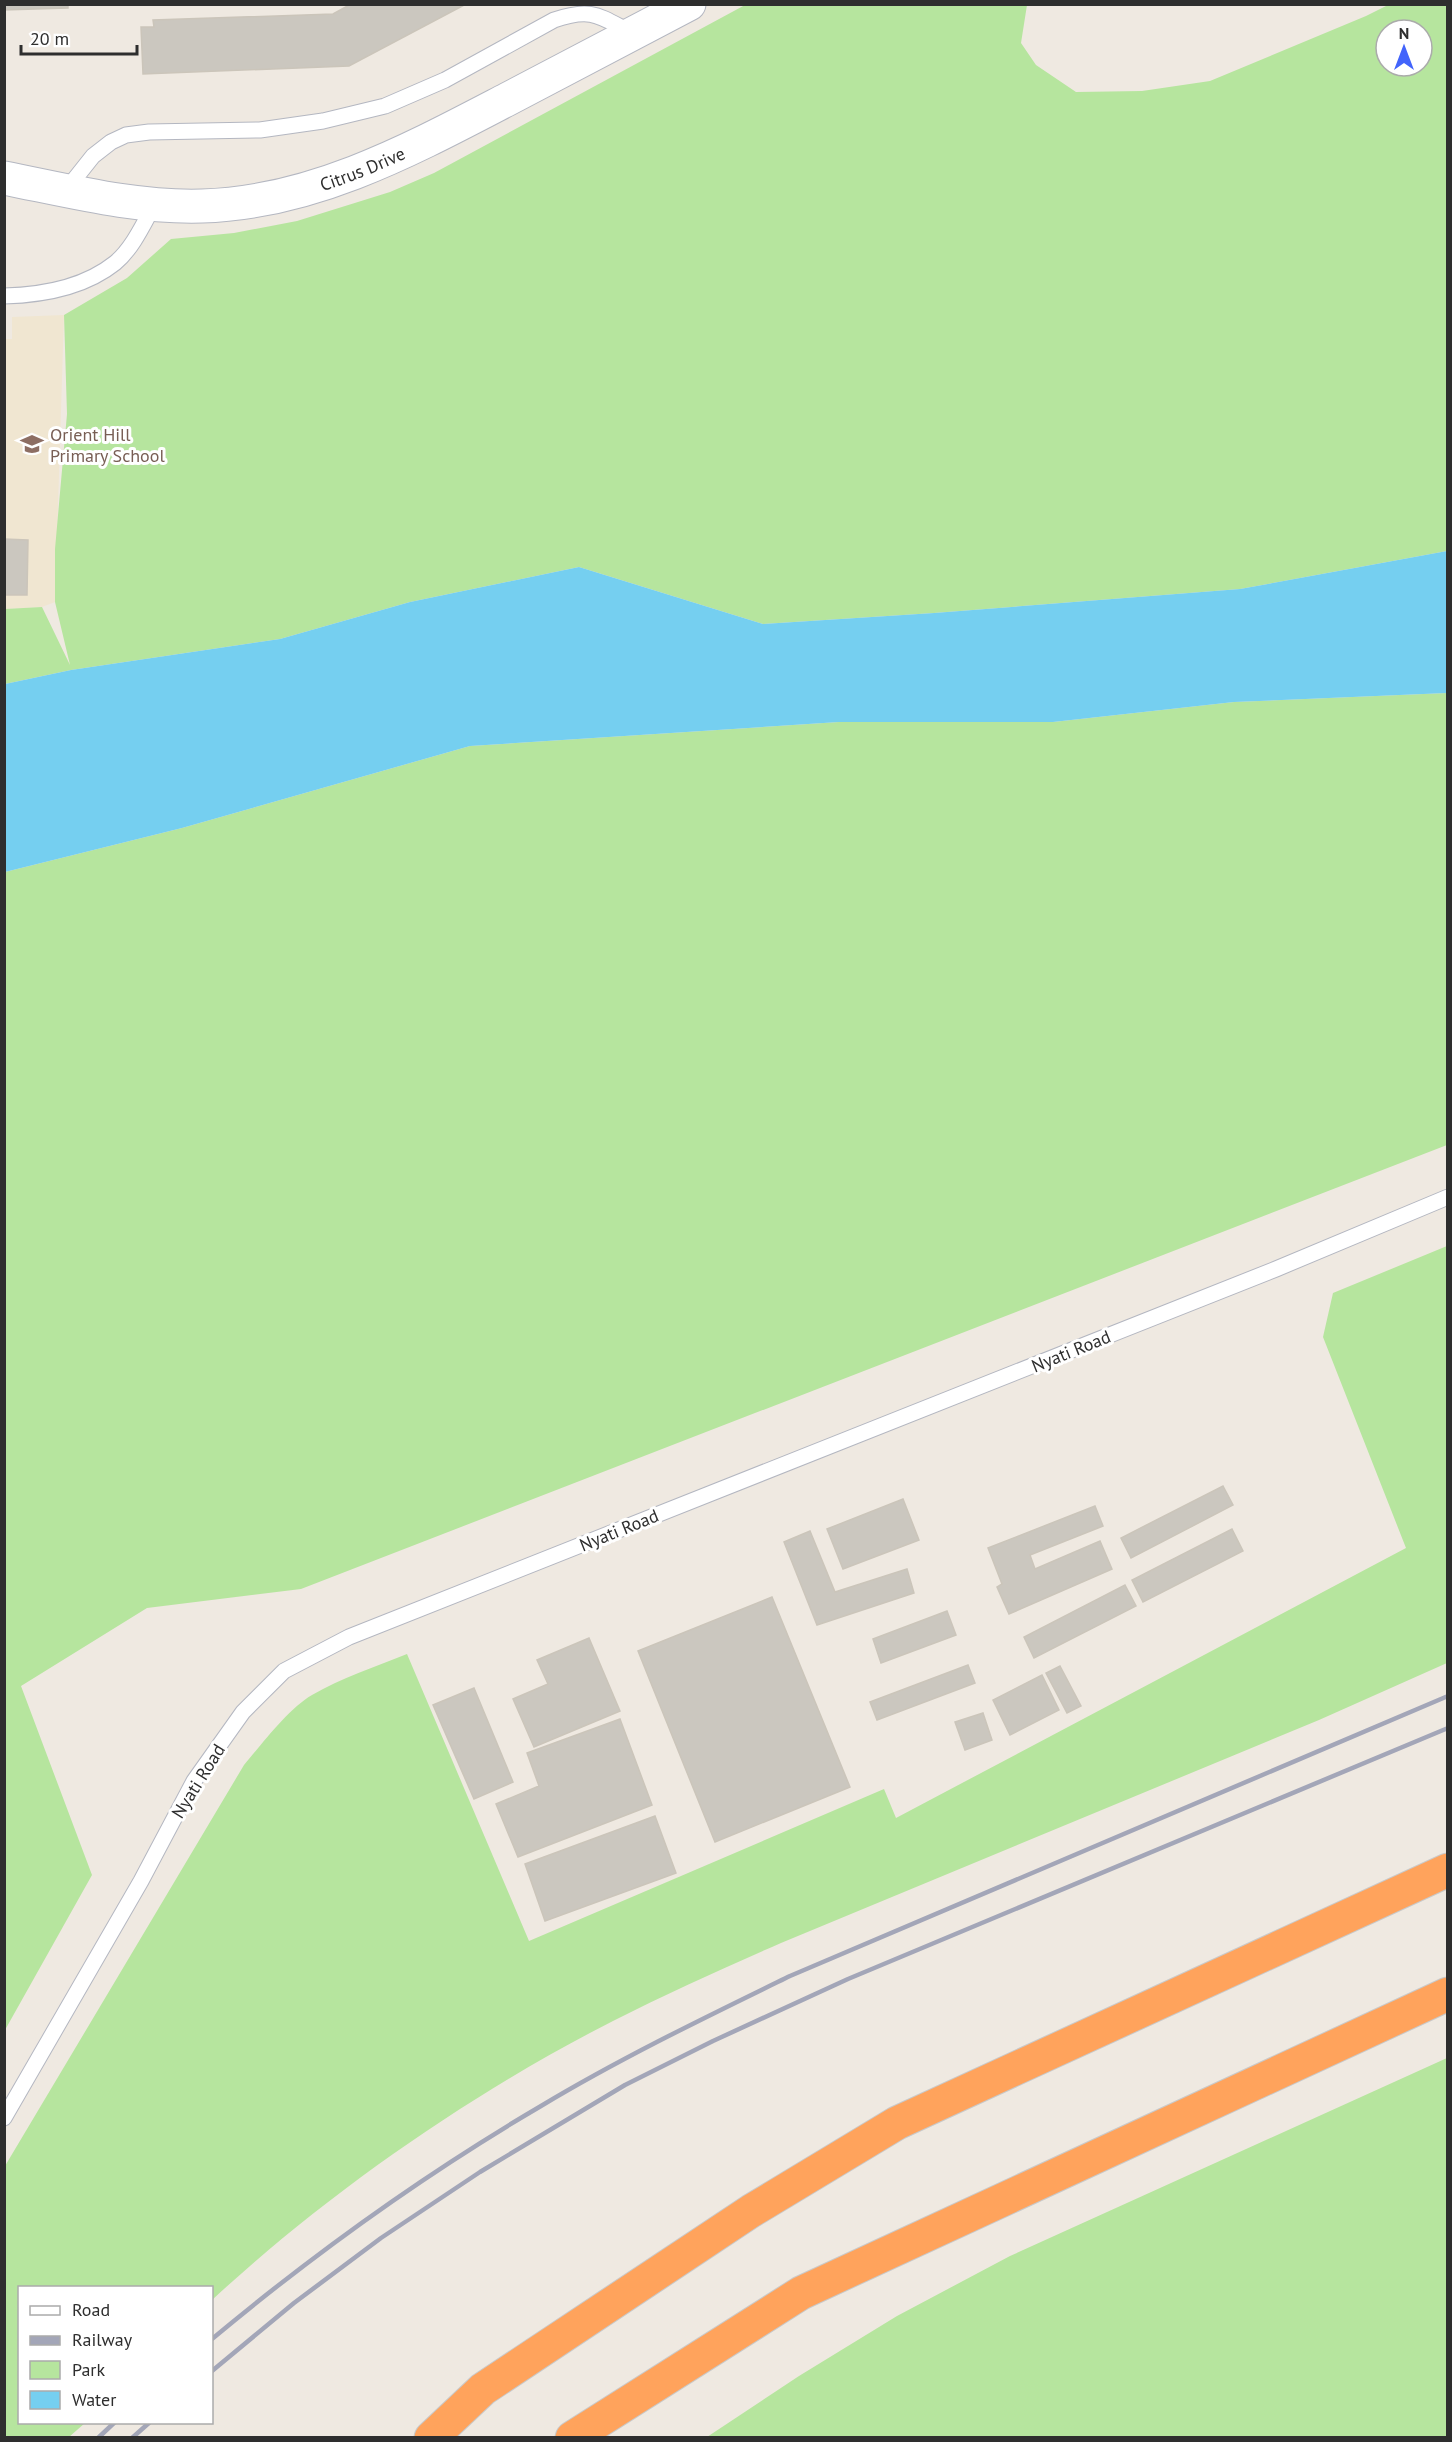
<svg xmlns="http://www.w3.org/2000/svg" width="1452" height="2442" font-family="'PT Sans',sans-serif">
<rect width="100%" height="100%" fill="#efe9e1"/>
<path fill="#f0e6d1" d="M64,315L55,602L42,607L5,609V339H12V317Z"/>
<path fill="#b6e59e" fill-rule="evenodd" d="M745,5H1027L1021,43L1036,65L1076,92L1142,91L1210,81L1366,16L1388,5H1447V551L1240,589L934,613L763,624L579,567L410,602L280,639L71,670L5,684V609L42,607L70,665L55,602V549L67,414L64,315L127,278L171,239L234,233L297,221L390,192L434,173ZM1386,30H1422V66H1386Z
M1447,693V1145L301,1589L147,1608L21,1686L92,1875L5,2030V872L182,828L470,746L839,722H1053L1234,702Z
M1447,1246V1663L1319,1720L781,1943C724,1968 668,1993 613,2021C473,2092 326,2194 212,2300V2288H20V2422L85,2423L69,2437L5,2436V2166L244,1765C262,1744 288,1709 312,1695C341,1678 375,1667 407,1654L529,1941L884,1789L896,1818L1406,1548L1323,1337L1333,1293Z
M1447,2058V2437H707L799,2376L897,2316L1010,2256Z"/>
<path fill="#75cff0" d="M1447,551V693L1234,702L1053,722H839L470,746L182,828L5,872V684L71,670L280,639L410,602L579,567L763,624L934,613L1240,589Z"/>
<path fill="#cbc7bf" stroke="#cbc5ba" stroke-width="1.5" d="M4,4H68V8L4,10Z
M351,4H466L349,66L143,74L141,27H154L153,20L333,14Z
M4,539L28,540L27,595H4Z
M1223,1486L1233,1505L1131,1558L1121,1538Z
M903,1499L919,1540L843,1569L827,1529Z
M1095,1506L1103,1526L1030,1555L1035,1569L1100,1541L1112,1569L1009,1614L997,1587L1002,1584L988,1548Z
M1232,1529L1243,1551L1143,1602L1132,1580Z
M810,1531L835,1592L907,1569L914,1593L817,1625L784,1542Z
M1125,1585L1136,1606L1034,1658L1024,1637Z
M772,1597L850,1787L715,1842L638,1651Z
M947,1611L956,1635L881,1663L873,1639Z
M589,1638L620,1711L534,1747L513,1699L548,1684L537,1660Z
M968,1665L975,1683L877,1720L870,1702Z
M1060,1666L1081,1706L1067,1713L1046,1673Z
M1042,1675L1059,1710L1010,1735L993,1700Z
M474,1688L513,1782L474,1799L433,1705Z
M983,1713L992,1740L965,1750L955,1722Z
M620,1719L652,1805L518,1857L496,1804L539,1786L527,1753Z
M655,1816L676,1873L545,1921L525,1864Z"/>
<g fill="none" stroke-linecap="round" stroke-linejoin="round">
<g stroke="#b4b7c1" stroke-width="17">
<path id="lane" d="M66,190L93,156L111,142L126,135L149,132L260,130L323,121L385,106L445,80L554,20C592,7 599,16 632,33
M4,296C42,295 85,287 115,263C132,249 143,225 154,205
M4,2118L141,1881L194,1781L243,1712L284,1671L349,1637L1276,1269L1448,1197"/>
</g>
<g stroke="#b4b7c1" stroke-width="35">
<g id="secondary">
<path id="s1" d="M4,178C70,191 135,208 202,206C313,203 412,149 508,99C568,68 628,36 689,4"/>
</g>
</g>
<g stroke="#c9c9c9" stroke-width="35">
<path id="highway" d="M431,2438L483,2389L751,2211L897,2123L1448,1870
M572,2438L801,2293L1448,1994"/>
</g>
<use href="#lane" stroke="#fff" stroke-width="15"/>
<use href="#secondary" stroke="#fff" stroke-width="33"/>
<use href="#highway" stroke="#ffa35c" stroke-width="33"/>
<path stroke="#a3a6b8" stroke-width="4.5" d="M212,2339C315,2253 425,2174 541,2106C621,2058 706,2017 790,1976L1448,1696
M212,2371L294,2303L381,2238L480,2172L625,2085L713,2041L848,1979L1448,1728
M98,2438L115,2422
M132,2438L150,2422"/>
</g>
<defs>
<g id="school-bare" transform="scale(1.8)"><path d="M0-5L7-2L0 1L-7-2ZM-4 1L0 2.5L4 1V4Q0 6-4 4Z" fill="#8d6e63" stroke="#fff" stroke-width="2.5" paint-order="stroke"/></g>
</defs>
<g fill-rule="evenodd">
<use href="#school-bare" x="32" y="444"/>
</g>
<g text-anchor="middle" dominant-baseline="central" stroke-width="6" stroke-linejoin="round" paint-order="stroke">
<g font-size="18" fill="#2e2e2e" stroke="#fff">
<text stroke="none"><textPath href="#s1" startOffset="366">Citrus Drive</textPath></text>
<text transform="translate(1071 1351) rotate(-22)">Nyati Road</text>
<text transform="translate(619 1530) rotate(-22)">Nyati Road</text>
<text transform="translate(198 1781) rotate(-58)">Nyati Road</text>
</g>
<g font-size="18" fill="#785e54" stroke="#fff" text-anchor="start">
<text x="50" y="434">Orient Hill<tspan x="50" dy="21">Primary School</tspan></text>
</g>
</g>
<rect width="1452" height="2442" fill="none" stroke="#2e2e2e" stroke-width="12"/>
<rect x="18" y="2286" width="195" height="138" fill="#ffffff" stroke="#ababab" stroke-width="1.5"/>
<rect x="30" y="2306" width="30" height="9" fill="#ffffff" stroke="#ababab" stroke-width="1.5"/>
<text x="72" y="2316" font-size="18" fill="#2e2e2e">Road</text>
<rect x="30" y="2336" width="30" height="9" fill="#a3a6b8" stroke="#ababab" stroke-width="1.5"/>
<text x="72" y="2346" font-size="18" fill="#2e2e2e">Railway</text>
<rect x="30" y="2361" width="30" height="18" fill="#b6e59e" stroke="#ababab" stroke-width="1.5"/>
<text x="72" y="2376" font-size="18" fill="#2e2e2e">Park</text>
<rect x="30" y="2391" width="30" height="18" fill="#75cff0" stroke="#ababab" stroke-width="1.5"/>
<text x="72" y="2406" font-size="18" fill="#2e2e2e">Water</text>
<g transform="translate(1404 48)"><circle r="28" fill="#ffffff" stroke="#ababab" stroke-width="1.5"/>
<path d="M0-4.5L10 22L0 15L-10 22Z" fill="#4264fb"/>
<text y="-9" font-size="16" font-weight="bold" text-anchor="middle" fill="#2e2e2e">N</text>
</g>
<path d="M21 45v9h116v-9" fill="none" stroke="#2e2e2e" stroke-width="3"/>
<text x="30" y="45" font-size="18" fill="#2e2e2e" stroke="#ffffff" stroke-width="4.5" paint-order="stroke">20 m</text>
</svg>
